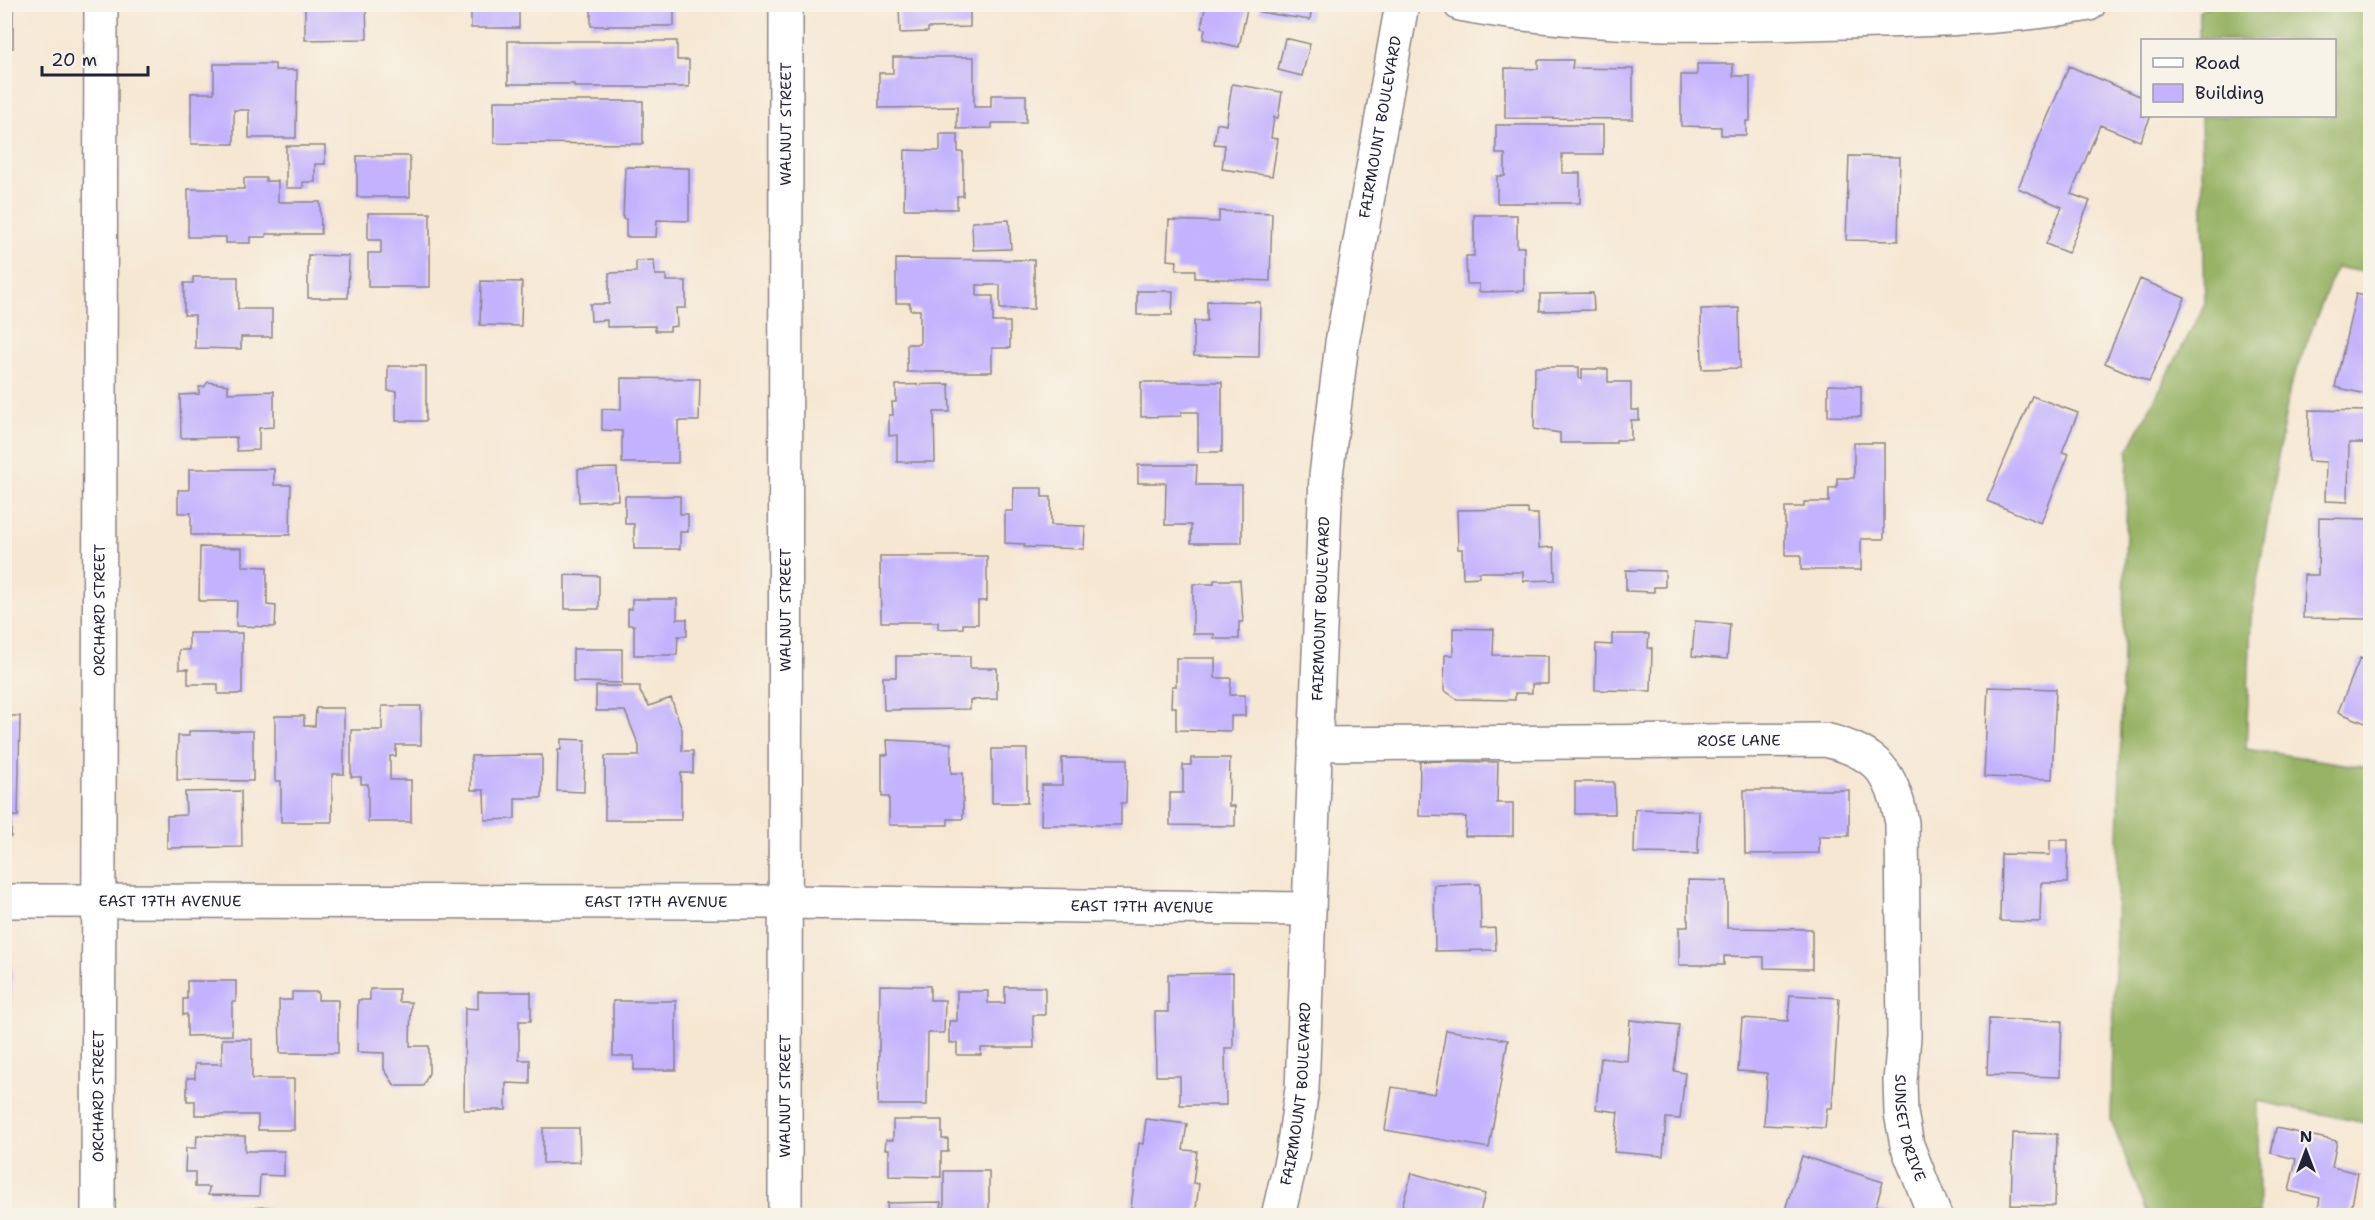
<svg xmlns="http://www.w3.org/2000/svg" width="2375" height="1220" font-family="'Shantell Sans',sans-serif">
<rect width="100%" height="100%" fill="#f7f3e8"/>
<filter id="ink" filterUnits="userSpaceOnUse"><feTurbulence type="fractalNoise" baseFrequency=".0167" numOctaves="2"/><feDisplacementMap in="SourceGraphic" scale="12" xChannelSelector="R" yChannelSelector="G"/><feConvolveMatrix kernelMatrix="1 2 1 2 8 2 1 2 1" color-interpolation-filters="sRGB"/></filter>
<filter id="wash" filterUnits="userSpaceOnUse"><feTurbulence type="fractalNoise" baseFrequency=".008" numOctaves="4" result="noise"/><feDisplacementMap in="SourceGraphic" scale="24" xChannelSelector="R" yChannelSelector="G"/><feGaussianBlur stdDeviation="1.35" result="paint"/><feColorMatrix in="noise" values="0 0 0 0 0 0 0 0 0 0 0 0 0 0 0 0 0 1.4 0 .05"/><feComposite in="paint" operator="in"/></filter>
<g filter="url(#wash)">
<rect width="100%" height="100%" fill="#f6e7d3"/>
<path fill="#98b366" stroke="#5d6a50" stroke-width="1.5" d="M2213,5H2370V273L2336,267L2290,386L2251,618L2246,749L2370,768V1124L2258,1101L2259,1215H2148L2111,1120L2128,450L2205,304L2201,116H2334V40H2199V11Z"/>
<g id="blocks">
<path fill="#c3b2fe" d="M4,4H13V48H4Z
M305,4H366L367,39L305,40Z
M389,4H418V10H389Z
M471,4H519V28H471Z
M591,4H674V26H591Z
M899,4H970V27L928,28V32L900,33Z
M1206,4H1248L1239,47L1203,39L1205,29L1201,28Z
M1261,4H1312L1310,20L1259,12Z
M1285,38L1310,44L1302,76L1278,70Z
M508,41H677V60H689V87H574V84H508Z
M893,57H974V107H991V95H1026V123H992V128L957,129V107L879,108V73H893Z
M1538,60H1573L1572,68L1633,69V119L1505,118V68L1538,69Z
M214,64H275V70H297L296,138H249V110H234V144H191V93H214Z
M1697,64H1733V76H1750V121H1746V135H1721V127L1681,126V75H1697Z
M2069,66L2142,97V116H2151L2140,141L2100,125L2071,194L2090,201L2068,253L2046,244L2062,207L2018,188Z
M1232,84L1282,92L1278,118L1274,117L1271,138L1278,139L1272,176L1222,169L1225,145L1214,144L1217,123L1226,125Z
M494,101H643V144L494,143Z
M1496,125H1603V154H1562V173H1580V203H1497V176H1505V154H1496Z
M940,134H958V152H963V196H957V209H904L905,150L940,151Z
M286,146H325V164H315V182H303V188H286Z
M357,156H410V197H357Z
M1849,156L1900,157L1898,241L1846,240Z
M625,167L689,168V221L657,220L656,237H626V219H623Z
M244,178H266V181H278V202H320L321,234H266V237H250V243H226V237H188V189H244Z
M1219,211L1272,213L1270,281L1195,278V270H1176L1177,261L1167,260L1169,220L1219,222Z
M368,213H430V287H368V253H381V240H368Z
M1474,215H1517V247H1524V291L1479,292V284H1467L1466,256H1474Z
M1009,220L1011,249L973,250L972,222Z
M308,255L349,256L348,298H308Z
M896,259L1034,260V309H1000V285H977V296H993V322H1010V348H992V372H907V344H920V310H910V303H896Z
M654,260L655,275H666V281H686V308H676L677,326L670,327V331H655V326L607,327V320L591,321L590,304H609V273L636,272V261Z
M193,277H238V309H272V337H241V349L195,348V315H184V283H193Z
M2140,279L2185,298L2149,382L2105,363Z
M481,281L522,282L521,326L480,325Z
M1137,291H1173L1172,315H1137Z
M1593,293L1594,310L1540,311V294Z
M2356,294L2370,297V395L2335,387Z
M1207,301L1260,302L1259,357L1194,356V321H1207Z
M1739,308L1740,368L1702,369L1701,309Z
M388,366H426V421H396V391H388Z
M1535,367H1579V379H1582V369H1608V382H1631V410H1639V420H1631V440H1616V443H1560V433L1534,429Z
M621,378L700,379L699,421H678V463H622V431L602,430V409L621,410Z
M208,382L228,385V393L274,391V427L259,428V450L237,451L236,437L181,438L180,395L199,394V387H204Z
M1141,382H1222V452H1198V412H1181V416L1141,417Z
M949,384L950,412H934L935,462H897V435L889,436V415H893L892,402H896V385Z
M1828,385L1861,386V417L1828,416Z
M2032,396L2078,413L2062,452L2069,454L2041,523L1987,501Z
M2309,410L2370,411V443H2349L2348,502L2325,501L2326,462L2308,461Z
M1854,443H1884V539H1861V570H1801V555H1785V507H1804V502H1829V488H1837V478H1854Z
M1138,465H1197L1196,485H1242V543H1191V525H1165L1166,483H1138Z
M617,468L618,500L579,502L578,469Z
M189,469H274V485H291L290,535H191V513H178V490H189Z
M1014,488H1042V497H1051V525L1085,526L1084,549L1024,547L1025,544L1005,543V511H1013Z
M625,496H680V514H688V532H680V549H634V524H625Z
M1528,509V514H1538L1539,548L1554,547L1555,580L1523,581V572H1479V577L1463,578L1462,549H1458L1457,510Z
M2319,518L2370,519L2368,619L2303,618L2304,575H2318Z
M200,547L242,548V566L267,567V605L276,606L275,627L236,626L237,601H199Z
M880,556H987V601H978V624H963V628L938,629V622H881Z
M1626,570L1665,571V587H1654V592L1626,591Z
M565,575L599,576V609H565Z
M1214,580H1240L1243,622H1239V639H1214V634H1193V584H1214Z
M632,599H677V619H687V636H678L677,655H634V625H628V609H632Z
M1695,621L1730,624L1727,659L1692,656Z
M1453,628L1494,629L1493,655L1548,656V684H1532V693H1515V700L1457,699L1444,690L1445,655H1453Z
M189,633H242V694H218V684H188V669H179V650H189Z
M1612,634H1649L1648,648H1652L1651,691L1595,690L1596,644L1612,645Z
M573,649H622V683L573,682Z
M896,656H970V668H997V699L970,700V709L884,710L883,677H896Z
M1176,658H1215V678H1231L1230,695H1245V716H1231V731L1176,730V707H1171L1172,686H1176Z
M2360,658L2370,662V725L2338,712Z
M596,686H640V692L649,706L671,698L682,730V751H693V773H681V820H605V756H639V746L625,711H596Z
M1988,687L2056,689L2052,779L1984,777Z
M382,706H421V745H396V756H390V780H411V822H368V784H361V777H351V730H382Z
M316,708H344V774H332V822H281V781H275V716H304V726H315Z
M4,716H20L18,816H11V837H4Z
M189,731H253V781L177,780L178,736H189Z
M561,739L585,740L584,792L557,791L558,750H561Z
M887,740L951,743V773H963V819H948V825H889V797H882V755H888Z
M992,749H1027V803H992Z
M542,755V798H515V819L485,820L484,790H471V756Z
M1062,758L1127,759L1126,803H1121V825H1041L1042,785H1062Z
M1191,758H1230L1229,806H1235V826L1170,825V793H1183V765H1191Z
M1420,761L1498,762L1497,803H1513V836H1465L1466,817L1419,816Z
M1575,782H1614L1615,814H1575Z
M1744,790H1849V836H1819V853L1745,854Z
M241,791L242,847L167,848V816L186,815L185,792Z
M1635,809L1699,811L1698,854L1634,853Z
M2050,840H2068L2067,883H2041L2040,922L2000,921L2001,854L2050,855Z
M1688,880L1727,881V928L1812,929V969L1764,968V957L1724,956V965H1679V927H1688Z
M1480,884L1481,929L1495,928L1496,950L1435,951L1434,885Z
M4,967H12L10,1034H4Z
M1233,973V1048H1225L1226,1105H1180V1076H1156L1155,1012H1168V974Z
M187,981H236V1002H232V1035L187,1036V1014L183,1015V999H187Z
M880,985L930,986V1000H945L944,1033H928L927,1105H878Z
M1005,987H1045V1015H1033L1034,1048H981V1055H957V1043H949V1021H957V991H988V1003H1005Z
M370,989H399V1002H411L410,1046H429V1073L423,1086H395L384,1069V1053L357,1052L358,1000H370Z
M292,992H318V1000H338V1053H280L279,1000H292Z
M478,992H531V1021H519V1060H530V1084L506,1083V1110H464L465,1008L478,1009Z
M1790,995L1839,998L1832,1108H1827L1825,1128L1764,1125L1767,1073L1738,1071L1742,1018L1788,1021Z
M613,1001H676V1070H634V1056H613Z
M1989,1019L2062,1021L2060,1077L1987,1075Z
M1630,1020L1679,1025L1674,1071L1685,1073L1680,1119L1666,1118L1663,1156L1614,1152L1618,1112L1596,1109L1601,1058L1627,1061Z
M1446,1030L1508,1040L1489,1148L1385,1130L1392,1087L1435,1094Z
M222,1039H252V1079H294V1130H258V1115H195V1101H187V1078H195V1064H222Z
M1146,1119L1187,1124L1183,1150L1197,1151L1193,1183L1199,1184L1195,1216H1130L1139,1143L1143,1144Z
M893,1120H942V1139H948V1152H941V1177L889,1176V1149H885L886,1140H893Z
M543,1128H579L580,1162L543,1163Z
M2276,1128L2337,1141L2332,1167L2358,1173L2350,1216L2317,1214L2320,1198L2289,1191L2296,1159L2271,1153Z
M2013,1133L2057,1134L2055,1206L2011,1205Z
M197,1135L245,1136V1151H284V1176L260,1175L259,1196L208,1195L209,1187H195V1172H185L186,1148H196Z
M1802,1156L1883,1182L1875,1208L1898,1216H1783Z
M944,1171H989V1211H944Z
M1412,1173L1485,1194L1479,1216H1399Z
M941,1202L942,1216H888L887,1203Z
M268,1207V1212L295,1211V1216H233V1208Z"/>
</g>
</g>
<g filter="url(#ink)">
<use href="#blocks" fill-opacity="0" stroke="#8c8487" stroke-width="1.5"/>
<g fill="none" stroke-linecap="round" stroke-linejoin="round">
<g stroke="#8c8487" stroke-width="36">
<g id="street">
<path d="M1460,4C1586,28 1717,26 1845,22C1926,20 2009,19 2089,4"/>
<path id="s1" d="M1315,744L1825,740C1876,752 1893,772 1902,823L1904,1037L1900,1081L1901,1113L1907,1145L1935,1216"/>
<path id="s2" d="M4,901L786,902L1308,909"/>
<path id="s3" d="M98,1216L101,4"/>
<path id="s4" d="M785,1216L786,4"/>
<path id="s5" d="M1278,1216L1292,1156L1302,1089L1326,476L1342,343L1402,4"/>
</g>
</g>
<use href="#street" stroke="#fff" stroke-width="33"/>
</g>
</g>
<g text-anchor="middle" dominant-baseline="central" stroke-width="5" stroke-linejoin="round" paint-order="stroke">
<g font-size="15" fill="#22223b" stroke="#f7f3e8">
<text stroke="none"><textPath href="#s4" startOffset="1092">WALNUT STREET</textPath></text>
<text stroke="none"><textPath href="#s5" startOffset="1096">FAIRMOUNT BOULEVARD</textPath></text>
<text stroke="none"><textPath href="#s5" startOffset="610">FAIRMOUNT BOULEVARD</textPath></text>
<text stroke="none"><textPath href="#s3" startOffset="606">ORCHARD STREET</textPath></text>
<text stroke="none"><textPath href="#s4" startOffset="606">WALNUT STREET</textPath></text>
<text stroke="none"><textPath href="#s1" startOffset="424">ROSE LANE</textPath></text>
<text stroke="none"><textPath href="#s2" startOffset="166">EAST 17TH AVENUE</textPath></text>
<text stroke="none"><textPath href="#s2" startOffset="652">EAST 17TH AVENUE</textPath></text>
<text stroke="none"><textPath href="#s2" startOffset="1138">EAST 17TH AVENUE</textPath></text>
<text stroke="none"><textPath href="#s5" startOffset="124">FAIRMOUNT BOULEVARD</textPath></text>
<text stroke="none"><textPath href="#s3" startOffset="120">ORCHARD STREET</textPath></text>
<text stroke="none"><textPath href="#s4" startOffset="120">WALNUT STREET</textPath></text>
<text stroke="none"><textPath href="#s1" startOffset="939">SUNSET DRIVE</textPath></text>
</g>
</g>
<rect width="2375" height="1220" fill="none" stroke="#f7f3e8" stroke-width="24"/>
<rect x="2141" y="39" width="195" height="78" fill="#f7f3e8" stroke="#a29fa3" stroke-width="1.5"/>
<rect x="2153" y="58" width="30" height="9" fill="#ffffff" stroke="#a29fa3" stroke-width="1.5"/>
<text x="2195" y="69" font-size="18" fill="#22223b">Road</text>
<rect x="2153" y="84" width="30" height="18" fill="#c3b2fe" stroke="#a29fa3" stroke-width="1.5"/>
<text x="2195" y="99" font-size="18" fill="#22223b">Building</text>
<g transform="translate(2306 1151)" stroke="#f7f3e8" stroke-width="4.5" paint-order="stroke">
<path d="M0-4.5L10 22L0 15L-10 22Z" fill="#22223b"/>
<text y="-9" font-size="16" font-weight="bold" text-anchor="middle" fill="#22223b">N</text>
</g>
<path d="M42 66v9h106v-9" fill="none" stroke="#22223b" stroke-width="3"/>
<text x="51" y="66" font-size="18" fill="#22223b" stroke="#f7f3e8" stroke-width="4.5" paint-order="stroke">20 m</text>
</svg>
